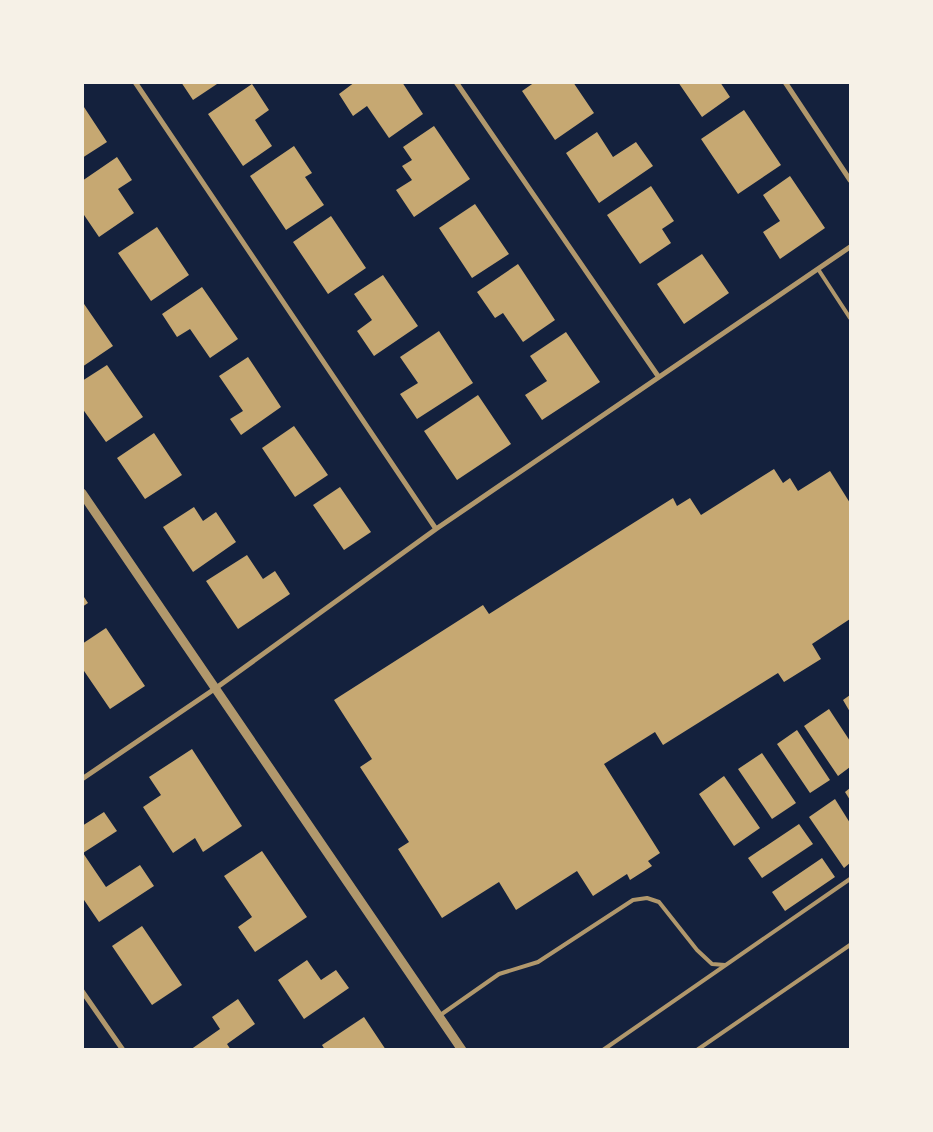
<svg xmlns="http://www.w3.org/2000/svg" width="933" height="1132" font-family="Merriweather,serif">
<rect width="100%" height="100%" fill="#14213d"/>
<path fill="#c6a872" d="M181,82H220L193,100Z
M355,82H402L423,114L389,138L367,106L353,116L339,94Z
M535,82H573L594,113L555,140L522,91Z
M678,82H720L730,97L702,117Z
M252,84L269,110L255,120L272,146L243,166L208,114Z
M82,104L107,142L82,158Z
M744,110L781,165L738,194L701,139Z
M434,126L470,179L414,217L396,190L412,180L402,166L412,160L403,147Z
M597,132L613,157L636,142L653,166L599,203L566,153Z
M294,146L312,173L305,177L324,205L286,230L250,176Z
M117,157L132,180L118,189L134,213L99,237L82,212V181Z
M790,176L825,228L780,259L763,232L780,221L763,195Z
M651,186L674,221L662,229L671,243L640,264L607,215Z
M475,204L509,254L472,278L439,228Z
M331,216L366,268L328,294L293,242Z
M157,227L189,275L151,301L118,253Z
M702,254L729,293L684,324L657,284Z
M518,264L555,320L523,342L503,313L495,318L477,292Z
M383,275L418,326L374,356L357,331L372,320L354,294Z
M202,287L238,339L210,358L190,329L177,337L162,314Z
M82,301L113,346L82,367Z
M439,331L473,383L417,419L400,394L418,383L400,357Z
M566,332L600,382L542,420L525,395L547,381L530,356Z
M248,357L281,407L241,435L230,419L243,411L219,376Z
M107,365L143,417L106,442L82,408V381Z
M478,395L511,444L457,480L424,431Z
M294,426L328,475L295,497L262,448Z
M154,433L182,475L145,499L117,458Z
M774,469L783,483L790,478L798,491L830,471L850,503V619L812,644L821,659L784,682L778,673L663,745L655,732L604,764L660,853L648,861L652,866L630,880L627,874L593,896L577,871L516,910L499,882L442,918L398,849L409,842L360,767L372,759L334,700L483,605L489,614L673,498L677,506L690,498L701,515Z
M340,487L371,532L344,550L313,505Z
M194,507L203,521L216,512L236,542L193,572L163,527Z
M247,555L263,579L275,571L290,594L238,629L206,581Z
M82,594L88,603L82,607Z
M106,628L145,686L110,709L82,668V644Z
M850,695V712L843,700Z
M829,709L850,741V767L838,776L804,726Z
M797,730L830,780L810,793L777,744Z
M192,749L242,826L203,852L195,838L173,853L143,807L161,795L149,777Z
M762,753L796,803L772,819L738,769Z
M724,776L760,828L734,846L699,794Z
M850,788V800L845,792Z
M835,799L850,823V863L844,868L809,817Z
M104,812L117,831L83,853L106,887L140,865L154,886L99,922L82,897V826Z
M799,824L813,844L762,878L748,858Z
M262,851L307,917L255,952L238,927L252,917L224,876Z
M822,858L835,877L785,911L772,892Z
M142,926L182,985L152,1005L112,946Z
M307,960L321,980L336,970L349,988L304,1019L278,980Z
M238,999L255,1024L227,1044L231,1050H190L220,1029L212,1017Z
M364,1017L386,1050H325L322,1045Z"/>
<g fill="none" stroke-linecap="round" stroke-linejoin="round">
<path stroke="#b1986c" stroke-width="4" d="M818,269L850,318
M439,1016L499,974L538,962L633,900L647,898L659,902L697,950L712,964L725,965
M603,1050L850,879
M697,1050L850,945"/>
<path stroke="#b1986c" stroke-width="5" d="M135,82L436,529
M456,82L658,376
M785,82L850,180
M82,779L216,688L436,529L850,247
M82,991L123,1050"/>
<path stroke="#b1986c" stroke-width="9" d="M82,493L462,1050"/>
</g>
<rect width="933" height="1132" fill="none" stroke="#f6f1e7" stroke-width="168"/>
</svg>
